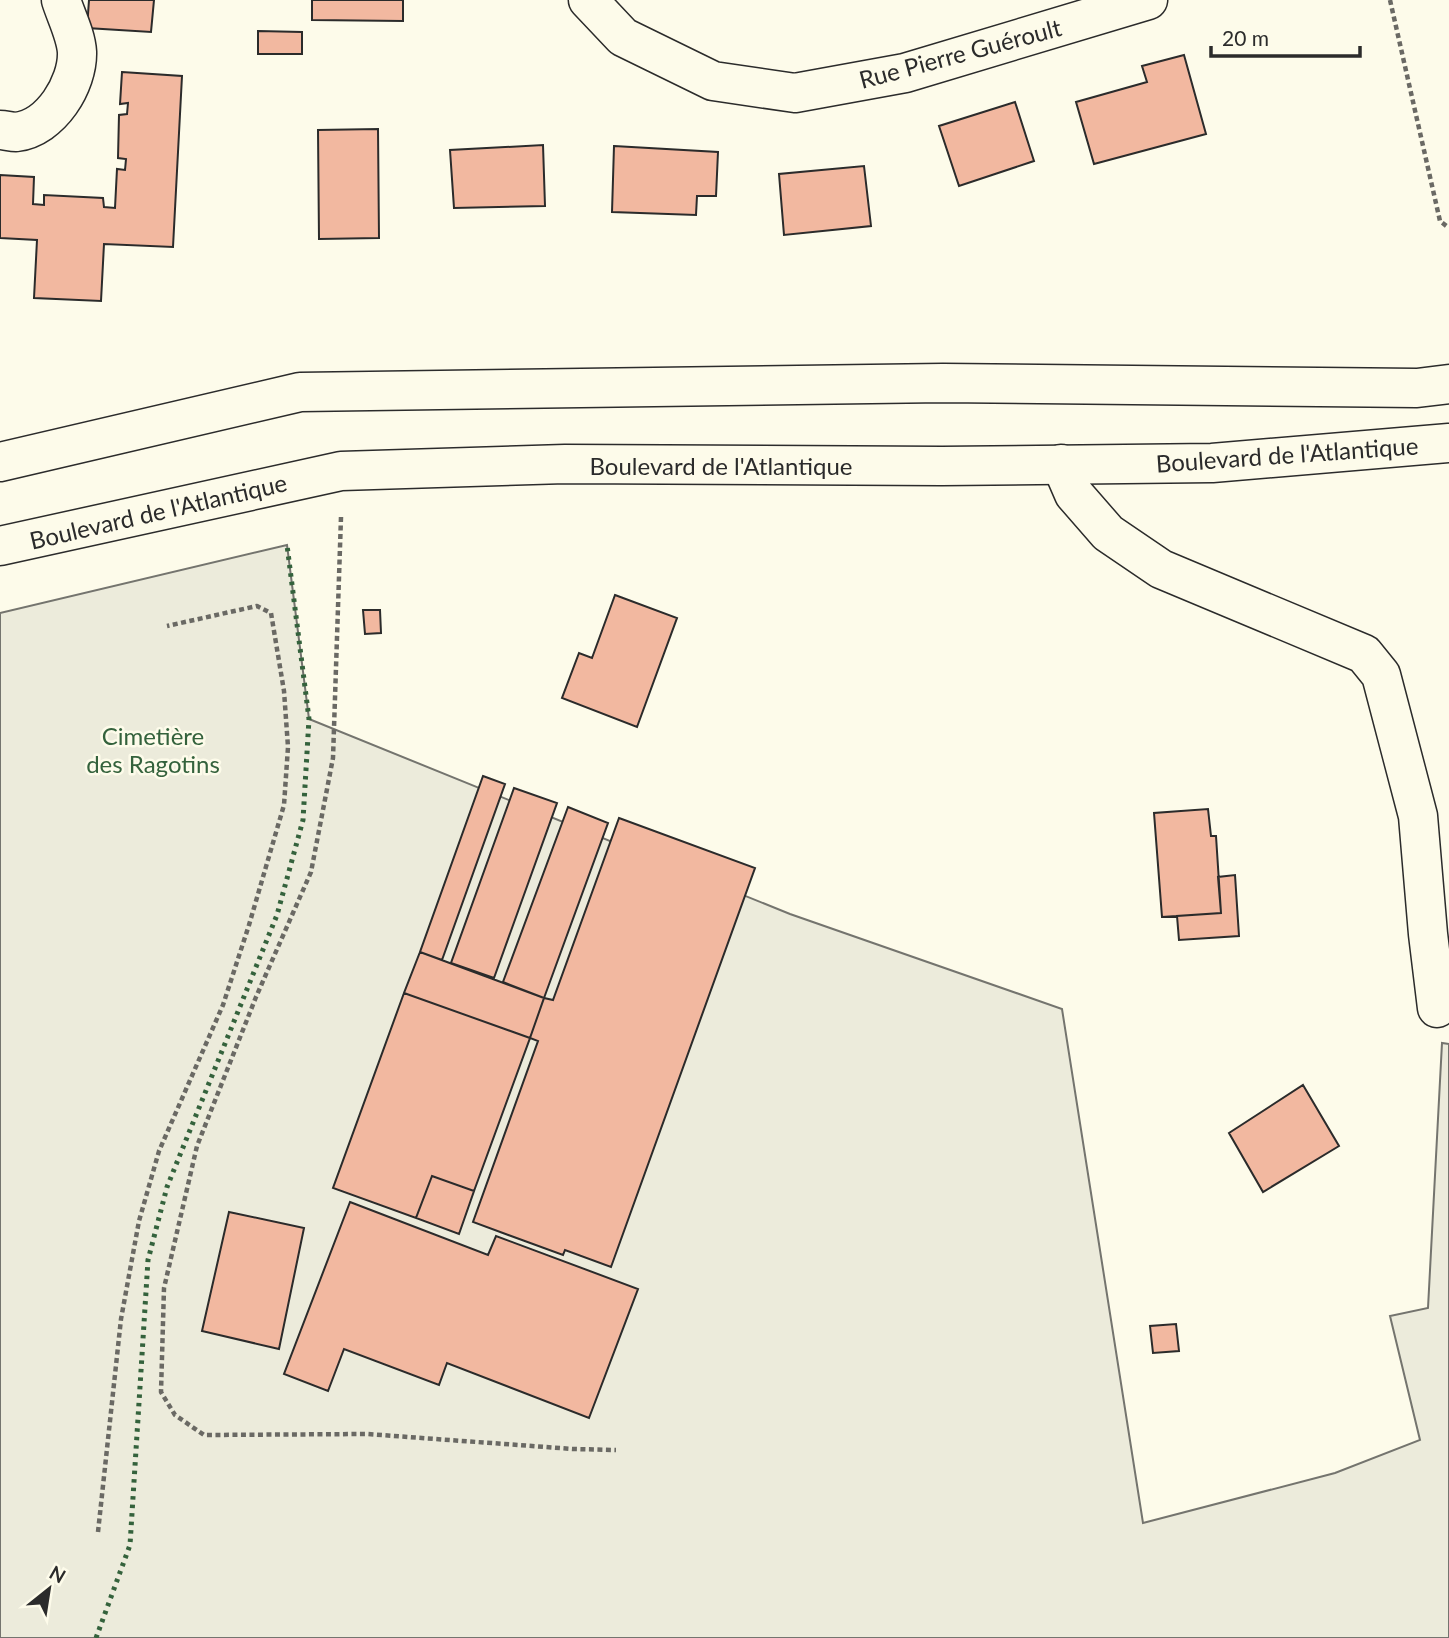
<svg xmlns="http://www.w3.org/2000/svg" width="1449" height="1638" font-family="Lato,sans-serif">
<rect width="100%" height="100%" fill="#fdfbea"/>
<path fill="#ecebdb" stroke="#74746e" stroke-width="2" d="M287,545L309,719L790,914L1062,1009L1143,1523L1335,1473L1420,1440L1390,1316L1428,1308L1442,1043L1449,1044V1638H0V613Z"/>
<path fill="#f2b8a0" stroke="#2b2b2b" stroke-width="2" d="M89,0H154L151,32L87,28Z
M312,0H403V21L312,20Z
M258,31L302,32V54H258Z
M1184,55L1206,134L1094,164L1076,102L1147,82L1142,66Z
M122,72L182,76L173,247L104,244L101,301L34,298L37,240L0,238V175L34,177L33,204L44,205V195L103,198L104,207L115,208L117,169L125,170L126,159L118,158L119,115L127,114L128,103L120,104Z
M1015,102L1034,161L959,186L939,126Z
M378,129L379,238L319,239L318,130Z
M543,145L545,206L454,208L450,150Z
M614,146L718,152L716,196H697L696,215L612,212Z
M864,166L871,226L784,235L779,174Z
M615,595L677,618L637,727L562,698L579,653L592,658Z
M363,610H380L381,633L365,634Z
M483,776L505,784L442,960L420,952Z
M514,788L557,803L494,978L451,963Z
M568,807L608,823L544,998L503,982Z
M1208,809L1211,836H1216L1221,913L1162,917L1154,813Z
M619,818L755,868L611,1267L565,1250L563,1255L473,1222L538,1041L530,1038L544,998L553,1000Z
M1235,875L1239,936L1179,940L1177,916L1221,913L1218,877Z
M420,952L544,998L530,1038L404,993Z
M404,993L530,1038L474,1191L432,1176L416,1218L333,1188Z
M1303,1085L1339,1146L1263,1192L1229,1133Z
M432,1176L474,1191L459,1234L416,1218Z
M350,1202L488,1255L496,1236L638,1289L589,1418L447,1363L439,1385L344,1349L328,1391L284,1374Z
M229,1212L304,1228L279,1349L202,1331Z
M1176,1324L1179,1351L1153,1353L1150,1326Z"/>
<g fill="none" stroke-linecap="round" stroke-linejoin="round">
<g stroke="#2b2b2b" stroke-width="41">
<path id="minor" d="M588,0L623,37L713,81L795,93L905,73L1148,0
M0,130C5,130 11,132 16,132C51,128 78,84 77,52C76,35 66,16 61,0
M1061,464L1074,494L1108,533L1161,569L1364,654L1381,675L1418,816L1428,934L1437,1008"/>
</g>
<g stroke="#2b2b2b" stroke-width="41">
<path id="major" d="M0,462L300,392L943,383L1417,388L1449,384
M0,546L341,471L565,464L942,466L1212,463L1449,443"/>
</g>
<path stroke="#6a6964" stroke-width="4.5" stroke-dasharray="5 3.5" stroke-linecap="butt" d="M1390,0L1440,221L1449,228
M341,517L333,758L311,872L256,997L197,1146L164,1288L161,1392L175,1415L204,1435L367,1434L573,1449L616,1450
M98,1532L121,1319L139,1221L159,1151L223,1005L249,925L284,805L288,747L284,691L271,613L257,606L167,626"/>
<use href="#minor" stroke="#fdfbea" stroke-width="38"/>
<use href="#major" stroke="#fdfbea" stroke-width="38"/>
<path stroke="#34623c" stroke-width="5" stroke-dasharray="3.5 5" stroke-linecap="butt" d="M96,1638L130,1545L148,1260L167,1187L277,915L303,820L309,719L287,545"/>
</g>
<g text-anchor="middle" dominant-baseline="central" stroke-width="5" stroke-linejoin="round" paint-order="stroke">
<g font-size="24" fill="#2b2b2b" stroke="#fdfbea">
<text transform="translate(960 53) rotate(-15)">Rue Pierre Guéroult</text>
<text transform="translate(1287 454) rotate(-4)">Boulevard de l'Atlantique</text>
<text x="721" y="465">Boulevard de l'Atlantique</text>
<text transform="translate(158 511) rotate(-13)">Boulevard de l'Atlantique</text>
</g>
<g font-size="24" fill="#34623c" stroke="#fdfbea">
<text x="153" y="735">Cimetière<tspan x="153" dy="28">des Ragotins</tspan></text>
</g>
</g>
<g transform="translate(49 1589) rotate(30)" stroke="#fdfbea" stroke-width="5" paint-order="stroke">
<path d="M0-5L12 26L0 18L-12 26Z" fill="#2b2b2b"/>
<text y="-10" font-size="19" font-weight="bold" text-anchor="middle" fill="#2b2b2b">N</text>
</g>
<path d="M1211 46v10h149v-10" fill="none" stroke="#2b2b2b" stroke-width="3.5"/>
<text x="1222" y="46" font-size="21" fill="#2b2b2b" stroke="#fdfbea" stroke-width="5" paint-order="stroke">20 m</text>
</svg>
